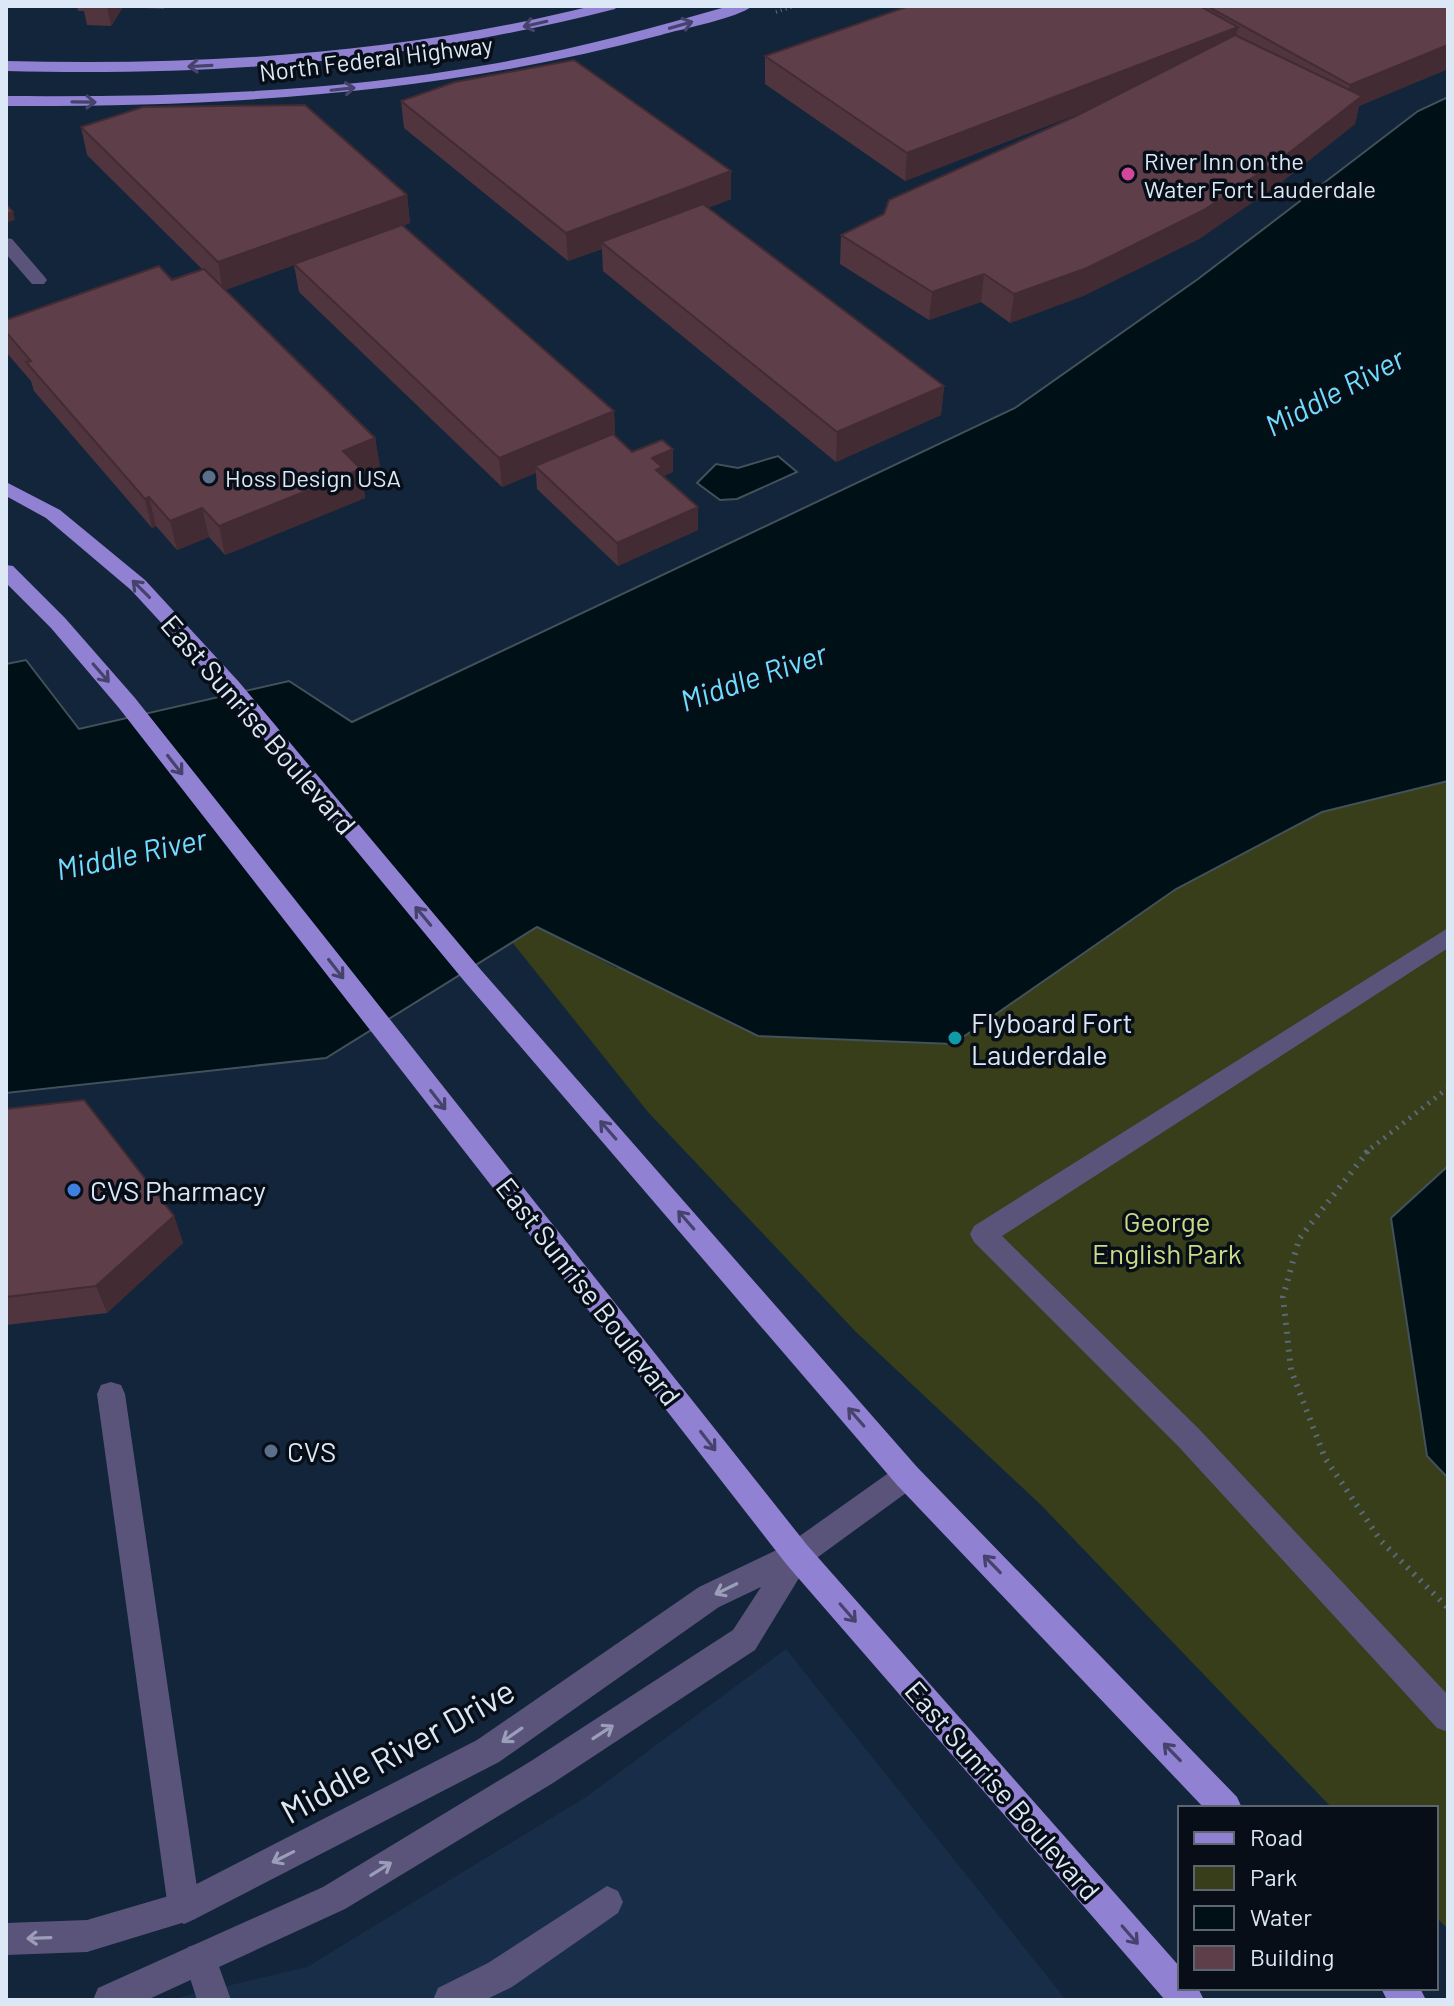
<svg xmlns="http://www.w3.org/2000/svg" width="1454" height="2006" font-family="Barlow,sans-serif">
<rect width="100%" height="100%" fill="#13253a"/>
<path fill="#172d48" d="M786,1649L1066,2000H168L307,1967L586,1797Z"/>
<path fill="#373e19" d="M1448,713V1929L1436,1917V1808H1332L1040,1504L856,1332L648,1112L512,942L537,927L616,968L1176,889L1322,812Z"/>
<path fill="#001017" stroke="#42515a" stroke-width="2" d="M1448,97V781L1322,812L1176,889L953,1044L758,1036L537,927L326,1058L6,1093V664L26,660L79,729L289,681L352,722L1015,408L1198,279L1418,111Z
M778,456L797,472L737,499L720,500L697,483L716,464L738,468Z
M1448,1166V1478L1427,1456L1391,1218Z"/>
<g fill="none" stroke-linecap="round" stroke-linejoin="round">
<path stroke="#59697b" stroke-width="4" stroke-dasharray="1 4" stroke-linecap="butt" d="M776,12L794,6"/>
<path stroke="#59697b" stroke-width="5" stroke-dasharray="2 6" stroke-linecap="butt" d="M1365,1153L1448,1088"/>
<path stroke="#59697b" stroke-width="6" stroke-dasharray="2 7" stroke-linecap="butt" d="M1368,1151L1299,1239L1283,1297L1291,1370L1325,1458L1381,1541L1448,1608"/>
<path fill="#5a547b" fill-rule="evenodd" d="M6,238L12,239L44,276L47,280L44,284H32L6,254Z
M1448,928V948L1002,1236L1198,1428L1448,1695V1732L1437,1728L1178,1446L974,1242L970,1234L974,1226Z
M111,1382L121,1385L125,1394L200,1908L195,1919L184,1924L173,1919L168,1908L97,1394L101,1385Z
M607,1886L618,1891L623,1902L618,1913L512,1987L485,2000H433L438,1988L488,1963Z
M200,1943L212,1947L231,2000H197L184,1959L188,1947Z"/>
<path fill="#5a547b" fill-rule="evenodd" d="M907,1463L917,1467L921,1476L917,1485L807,1565L755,1650L553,1783L345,1909L147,2000H93L98,1988L323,1887L531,1761L733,1630L761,1587L719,1607L499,1762L195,1919L87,1952L6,1955V1923L87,1920L179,1893L477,1740L699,1587L787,1545L897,1467Z"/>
<path fill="#9081d2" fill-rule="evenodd" d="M592,6H617L615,9C407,62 220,76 6,71V61C204,66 399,54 592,6Z
M729,6H752C739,18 681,29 661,35C446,93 228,107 6,106V96C167,97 328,93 486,65C568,51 649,29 729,6Z
M6,482L60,510L145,580L239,682L481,970L917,1467L1237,1797L1242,1808H1204L897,1485L465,982L225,692L131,590L46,518L6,496Z
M6,565L13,566L65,618L135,698L807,1545L1180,1967V1988H1198L1204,2000H1165L787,1565L119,708L51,628L6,583Z
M1381,1988H1420L1426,2000H1387Z"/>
</g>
<path fill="#51353e" d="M77,6H166L164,9L123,7L111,26L87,25L84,11H78Z
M909,6H1448V69L1359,106L1355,124L1279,184L1199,239L1083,296L1010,323L981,302L929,320L840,264L841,235L1088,110L905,181L765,84V56Z
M401,101L731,171V199L708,208L944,386L941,415L836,462L603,271L602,249L568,261L404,128Z
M81,127L407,195L410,223L403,226L614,411L615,436L632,452L673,449V472L664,476L698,507V530L618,566L537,489L536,473L502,487L299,292L294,265L225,290L375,438L380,467L362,475L365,498L225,555L209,537L177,550L156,526L152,528L34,391L31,381L6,352V332L202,269L87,155Z
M6,1109L174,1216L183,1243L107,1313L6,1325Z"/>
<path fill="#422b32" d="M107,6H123L111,26Z
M1238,27L1233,54L905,181L907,153Z
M1448,45V69L1359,106L1355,124L1279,184L1199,239L1083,296L1010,323L1014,294L1345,109L1350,85Z
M731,171V199L607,247L601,242L602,249L568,261L566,233Z
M407,195L410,223L223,291L218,262Z
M13,212L15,220L6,223V214Z
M984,274L981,302L929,320L932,292Z
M944,386L941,415L836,462L837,432Z
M614,411L615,440L535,466L536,473L502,487L499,458Z
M375,438L380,467L362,475L365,498L225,555L219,526L343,451Z
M673,449V472L662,477V490L652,458Z
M149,497L156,526L152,528L145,499Z
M698,507V530L618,566L617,543Z
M202,508L209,537L177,550L170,521Z
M174,1216L183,1243L107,1313L96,1286Z"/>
<path fill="#5e3e48" stroke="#422b32" stroke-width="2" d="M909,6H1200L1238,27L907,153L765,56Z
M1207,6H1448V45L1350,85Z
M1235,35L1362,96L1285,156L1204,210L1087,268L1014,294L984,274L932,292L841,235L884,214L889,200L1076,116Z
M574,60L731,171L566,233L401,101L455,82Z
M305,105L407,195L218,262L81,127L143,107Z
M6,204L13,212L6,214Z
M703,204L944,386L837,432L601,242Z
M402,225L614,411L499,458L294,264Z
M159,266L172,280L204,269L375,438L343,451L361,469L219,526L202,508L170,521L149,497L145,499L26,362L31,361L6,332V320Z
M613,434L632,452L662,440L673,449L652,458L662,467L656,470L698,507L617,543L535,466Z
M84,1100L174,1216L96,1286L6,1297V1109Z"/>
<defs><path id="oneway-shaft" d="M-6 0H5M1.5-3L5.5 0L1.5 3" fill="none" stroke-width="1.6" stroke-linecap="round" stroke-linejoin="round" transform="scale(2)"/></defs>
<g stroke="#45426b">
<use href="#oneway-shaft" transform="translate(535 24) rotate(167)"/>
<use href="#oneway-shaft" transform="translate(681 25) rotate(-16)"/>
<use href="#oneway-shaft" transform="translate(200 66) rotate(177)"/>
<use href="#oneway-shaft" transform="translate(343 89) rotate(-6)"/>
<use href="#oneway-shaft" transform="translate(84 102) rotate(1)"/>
<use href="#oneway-shaft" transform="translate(141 589) rotate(-135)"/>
<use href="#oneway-shaft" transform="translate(101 673) rotate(49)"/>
<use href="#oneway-shaft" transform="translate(175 765) rotate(52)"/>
<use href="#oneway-shaft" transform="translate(423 916) rotate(-130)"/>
<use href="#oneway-shaft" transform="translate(336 969) rotate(52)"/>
<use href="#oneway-shaft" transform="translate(438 1100) rotate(52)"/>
<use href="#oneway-shaft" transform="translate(608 1130) rotate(-131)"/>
<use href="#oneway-shaft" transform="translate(686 1220) rotate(-131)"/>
<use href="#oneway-shaft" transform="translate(856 1417) rotate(-131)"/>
<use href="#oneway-shaft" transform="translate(708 1441) rotate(52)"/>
<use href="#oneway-shaft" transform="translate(992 1564) rotate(-134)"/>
<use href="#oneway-shaft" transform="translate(848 1613) rotate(49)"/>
<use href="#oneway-shaft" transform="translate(1172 1752) rotate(-134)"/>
<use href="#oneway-shaft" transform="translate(1130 1935) rotate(49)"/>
</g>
<g stroke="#9b9eb8">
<use href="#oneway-shaft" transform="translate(726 1589) rotate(154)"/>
<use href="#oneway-shaft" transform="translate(603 1732) rotate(-33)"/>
<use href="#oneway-shaft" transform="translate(512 1735) rotate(145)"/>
<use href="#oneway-shaft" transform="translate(283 1857) rotate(153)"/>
<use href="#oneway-shaft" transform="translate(381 1869) rotate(-32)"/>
<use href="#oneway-shaft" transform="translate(39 1938) rotate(178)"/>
</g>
<circle fill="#d1479c" stroke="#070e17" stroke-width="3" cx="1128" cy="174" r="8"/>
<g fill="#5c6f8a" stroke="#070e17" stroke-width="3">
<circle cx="209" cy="477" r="8"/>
<circle cx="271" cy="1451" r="8"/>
</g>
<circle fill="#0f9aa8" stroke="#070e17" stroke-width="3" cx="955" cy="1038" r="8"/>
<circle fill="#3f7fe0" stroke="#070e17" stroke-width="3" cx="74" cy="1190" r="8"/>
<g text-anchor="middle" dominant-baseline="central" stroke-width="7" stroke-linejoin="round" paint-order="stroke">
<g font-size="24" fill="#dce8f6" stroke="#070e17">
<text transform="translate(376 58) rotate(-7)">North Federal Highway</text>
</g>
<g font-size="24" fill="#dce8f6" stroke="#070e17" text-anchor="start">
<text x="1144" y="160">River Inn on the<tspan x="1144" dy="28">Water Fort Lauderdale</tspan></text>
<text x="225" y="477">Hoss Design USA</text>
</g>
<g font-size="28" fill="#dce8f6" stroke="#070e17">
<text transform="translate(259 724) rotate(49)">East Sunrise Boulevard</text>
<text transform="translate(589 1291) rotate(52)">East Sunrise Boulevard</text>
<text transform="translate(1003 1790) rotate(49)">East Sunrise Boulevard</text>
</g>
<g font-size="28" fill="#dce8f6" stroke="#070e17" text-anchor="start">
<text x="971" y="1022">Flyboard Fort<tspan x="971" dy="32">Lauderdale</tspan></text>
<text x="90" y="1190">CVS Pharmacy</text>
<text x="287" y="1451">CVS</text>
</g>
<g font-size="28" fill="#c9db86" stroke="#070e17">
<text x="1167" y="1221">George<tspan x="1167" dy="32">English Park</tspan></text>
</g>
<g font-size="30" font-style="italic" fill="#6eddfe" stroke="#070e17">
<text transform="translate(1334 391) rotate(-28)">Middle River</text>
<text transform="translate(753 676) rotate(-19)">Middle River</text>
<text transform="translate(131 853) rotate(-12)">Middle River</text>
</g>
<g font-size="34" fill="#dce8f6" stroke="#070e17">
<text transform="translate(397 1750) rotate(-29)">Middle River Drive</text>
</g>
</g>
<rect width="1454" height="2006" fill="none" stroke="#dce8f6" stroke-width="16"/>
<rect x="1178" y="1806" width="260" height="184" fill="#070e17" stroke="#5c6570" stroke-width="2"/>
<rect x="1194" y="1832" width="40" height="12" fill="#9081d2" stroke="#5c6570" stroke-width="2"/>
<text x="1250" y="1846" font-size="24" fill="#dce8f6">Road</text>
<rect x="1194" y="1866" width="40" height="24" fill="#373e19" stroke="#5c6570" stroke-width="2"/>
<text x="1250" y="1886" font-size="24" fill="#dce8f6">Park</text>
<rect x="1194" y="1906" width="40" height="24" fill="#001017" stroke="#5c6570" stroke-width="2"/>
<text x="1250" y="1926" font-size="24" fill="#dce8f6">Water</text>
<rect x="1194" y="1946" width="40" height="24" fill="#5e3e48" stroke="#5c6570" stroke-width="2"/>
<text x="1250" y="1966" font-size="24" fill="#dce8f6">Building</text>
</svg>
